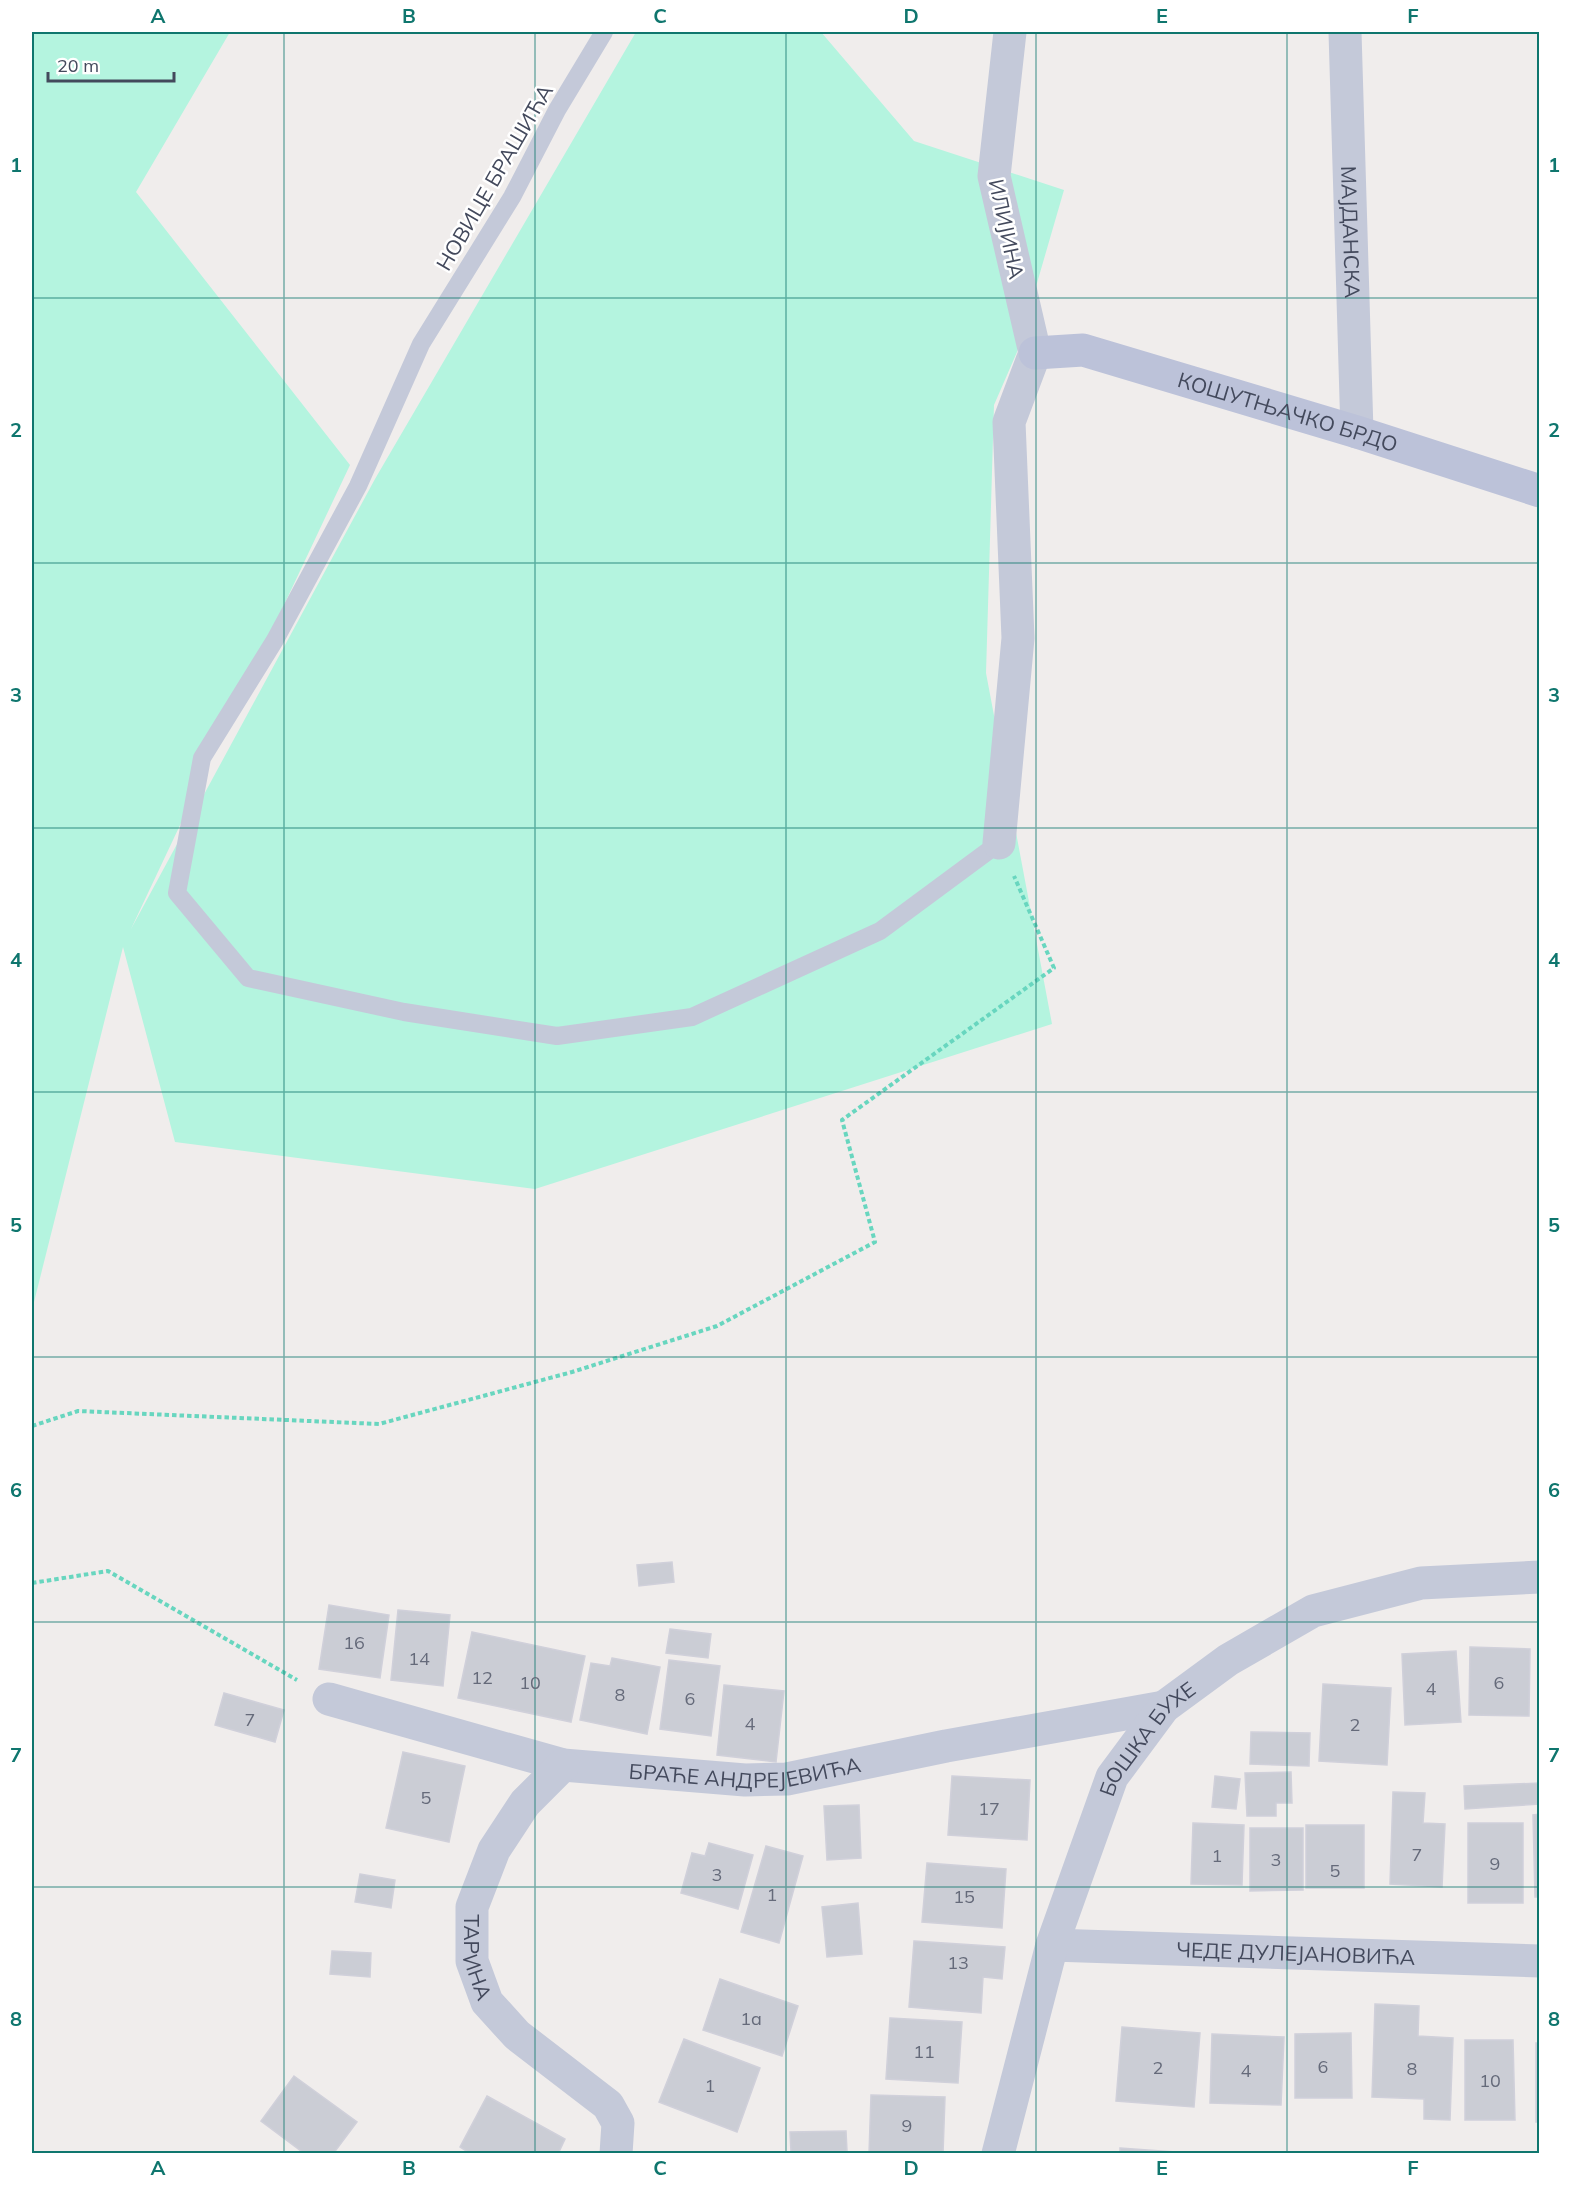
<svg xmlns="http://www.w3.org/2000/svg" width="1571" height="2185" font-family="Mulish,sans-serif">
<rect width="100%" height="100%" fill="#f0edec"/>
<path fill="#b4f4df" d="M32,32H230L136,192L350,465L131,929L375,479L636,32H821L914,141L1064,190L1017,352L994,405L986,673L1052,1024L535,1189L175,1142L123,947L32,1310Z"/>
<path fill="#cbcdd5" stroke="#d0d0da" stroke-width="1.5" d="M672,1562L674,1582L639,1586L637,1565Z
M329,1605L389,1615L380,1678L319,1669Z
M398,1610L450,1615L443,1686L391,1680Z
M670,1629L711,1634L708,1658L666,1653Z
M472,1632L585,1656L571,1722L458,1698Z
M1470,1647L1530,1649L1529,1716L1469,1715Z
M1456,1651L1461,1722L1405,1725L1402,1654Z
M612,1658L660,1667L647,1734L580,1720L591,1663L610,1666Z
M669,1660L720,1666L711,1736L660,1729Z
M1323,1684L1391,1688L1387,1765L1319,1761Z
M724,1685L784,1691L776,1762L717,1755Z
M224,1693L284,1710L275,1742L215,1725Z
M1251,1732L1310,1733L1309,1766L1250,1764Z
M403,1752L465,1766L449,1842L386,1828Z
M1291,1772L1292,1803H1276V1816H1247L1245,1773Z
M952,1776L1030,1780L1027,1840L948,1835Z
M1215,1776L1240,1779L1236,1809L1212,1807Z
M1540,1783V1804L1465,1809L1464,1786Z
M1393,1792L1425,1793L1423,1823L1445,1824L1442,1887L1390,1884Z
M859,1805L861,1858L827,1860L824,1806Z
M1540,1814V1897H1535L1533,1815Z
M1193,1823L1244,1825L1242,1885L1191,1884Z
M1468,1823H1523V1903H1468Z
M1306,1825H1364V1888H1306Z
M1250,1828H1303V1890L1250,1891Z
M709,1843L753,1855L738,1909L681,1893L692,1853L705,1856Z
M766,1846L803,1856L779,1943L741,1932Z
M927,1863L1006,1869L1002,1928L922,1922Z
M360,1874L395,1880L391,1908L355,1902Z
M858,1903L862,1954L827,1957L822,1907Z
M914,1941L1005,1947L1002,1979L983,1977L981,2013L909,2007Z
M332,1951L371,1953L370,1977L330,1974Z
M720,1979L798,2006L782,2056L703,2030Z
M1375,2004L1419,2006L1418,2036L1453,2038L1450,2120L1424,2119V2099L1372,2097Z
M890,2018L962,2022L958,2083L886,2079Z
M1122,2027L1200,2033L1194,2107L1116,2101Z
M1351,2033L1352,2098H1295V2034Z
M1212,2034L1284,2037L1281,2105L1210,2103Z
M684,2039L760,2068L737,2132L659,2102Z
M1465,2040H1513L1515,2120H1465Z
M1536,2043H1540V2122H1536Z
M294,2076L357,2122L333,2154H305L261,2121Z
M871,2095L945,2097L943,2154H869Z
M487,2096L565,2139L558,2154H471L460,2147Z
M846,2131L847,2151L791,2152L790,2132Z
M1120,2148L1175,2152V2154H1120Z"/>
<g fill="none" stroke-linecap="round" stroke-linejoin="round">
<path stroke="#68d6bf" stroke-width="4" stroke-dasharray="4.5 3" stroke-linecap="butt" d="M32,1426L78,1411L379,1424L572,1372L717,1326L875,1242L842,1120L1054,968L1014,876
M32,1583L108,1571L297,1680"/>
<path stroke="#c4c9d9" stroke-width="18" d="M604,32L557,110L512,197L421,344L358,486L275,640L202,758L177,893L248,978L404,1012L557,1036L692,1017L880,931L999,843"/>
<g stroke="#c4c9d9" stroke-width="33">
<path id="s1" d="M1345,32L1357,432"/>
<path d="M999,843L1018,638L1009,422L1035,353L994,176L1010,32"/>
<path id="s2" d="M329,1699L563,1765L745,1780L787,1779L946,1746L1164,1707"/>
<path id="s3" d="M563,1765L525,1803L494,1850L472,1907V1961L487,2002L517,2035L608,2105L618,2123L616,2154"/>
<path id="s4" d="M1052,1945L1540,1961"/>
<path id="s5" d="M998,2154L1052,1945L1112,1777L1164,1707L1228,1660L1313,1611L1421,1583L1540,1577"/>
</g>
<path stroke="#bcc2d9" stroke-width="33" id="s6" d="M1035,353L1083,350L1357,432L1540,491"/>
</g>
<path fill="none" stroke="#0f766e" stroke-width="1.5" stroke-opacity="0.55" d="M284,32V2154M535,32V2154M786,32V2154M1036,32V2154M1287,32V2154M32,298H1540M32,563H1540M32,828H1540M32,1092H1540M32,1357H1540M32,1622H1540M32,1887H1540"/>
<g text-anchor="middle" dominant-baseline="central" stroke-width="5" stroke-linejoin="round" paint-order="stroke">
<g font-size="18" fill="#656a7a">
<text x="354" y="1642">16</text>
<text x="419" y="1658">14</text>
<text x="482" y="1677">12</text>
<text x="530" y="1682">10</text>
<text x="1499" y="1682">6</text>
<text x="1431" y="1688">4</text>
<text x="620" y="1694">8</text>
<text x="690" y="1698">6</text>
<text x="250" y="1719">7</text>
<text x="750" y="1723">4</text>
<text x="1355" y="1724">2</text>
<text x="426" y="1797">5</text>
<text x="989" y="1808">17</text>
<text x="1417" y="1854">7</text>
<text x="1217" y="1855">1</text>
<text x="1276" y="1859">3</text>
<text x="1495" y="1863">9</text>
<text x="1335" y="1870">5</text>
<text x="717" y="1874">3</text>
<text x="772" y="1894">1</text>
<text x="964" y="1896">15</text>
<text x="958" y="1962">13</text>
<text x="751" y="2018">1a</text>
<text x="924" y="2051">11</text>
<text x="1323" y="2066">6</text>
<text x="1158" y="2067">2</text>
<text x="1412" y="2068">8</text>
<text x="1246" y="2070">4</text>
<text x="1490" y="2080">10</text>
<text x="710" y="2085">1</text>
<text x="907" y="2125">9</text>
</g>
<g font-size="21" fill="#43495c" stroke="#fff">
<text transform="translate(494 177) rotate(-60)">НОВИЦЕ БРАШИЋА</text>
<text transform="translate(1007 229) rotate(78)">ИЛИЈИНА</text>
<text stroke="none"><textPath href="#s1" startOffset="200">МАЈДАНСКА</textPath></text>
<text stroke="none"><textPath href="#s6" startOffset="262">КОШУТЊАЧКО БРДО</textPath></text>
<text stroke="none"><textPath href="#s5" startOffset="446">БОШКА БУХЕ</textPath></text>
<text stroke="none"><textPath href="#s2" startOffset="426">БРАЋЕ АНДРЕЈЕВИЋА</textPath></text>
<text stroke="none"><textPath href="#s4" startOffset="244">ЧЕДЕ ДУЛЕЈАНОВИЋА</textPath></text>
<text stroke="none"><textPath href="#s3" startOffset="222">ТАРИНА</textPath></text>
</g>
</g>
<rect width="1571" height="2185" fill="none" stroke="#ffffff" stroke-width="66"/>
<path d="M48 72v9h126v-9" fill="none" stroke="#43495c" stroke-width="3"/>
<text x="57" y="72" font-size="18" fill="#43495c" stroke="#ffffff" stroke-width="4.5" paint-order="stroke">20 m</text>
<rect x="33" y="33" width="1505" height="2119" fill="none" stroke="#0f766e" stroke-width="2"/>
<g font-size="20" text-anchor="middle" font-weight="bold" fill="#0f766e">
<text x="158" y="23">A</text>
<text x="409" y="23">B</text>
<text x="660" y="23">C</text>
<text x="911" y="23">D</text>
<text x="1162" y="23">E</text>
<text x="1413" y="23">F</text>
<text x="16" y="172">1</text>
<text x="1554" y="172">1</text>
<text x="16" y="437">2</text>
<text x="1554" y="437">2</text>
<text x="16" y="702">3</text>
<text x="1554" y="702">3</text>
<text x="16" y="967">4</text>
<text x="1554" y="967">4</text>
<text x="16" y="1232">5</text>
<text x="1554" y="1232">5</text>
<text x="16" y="1497">6</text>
<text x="1554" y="1497">6</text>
<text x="16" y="1762">7</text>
<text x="1554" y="1762">7</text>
<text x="16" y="2026">8</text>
<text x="1554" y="2026">8</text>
<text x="158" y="2175">A</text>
<text x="409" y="2175">B</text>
<text x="660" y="2175">C</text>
<text x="911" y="2175">D</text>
<text x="1162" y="2175">E</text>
<text x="1413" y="2175">F</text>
</g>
</svg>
